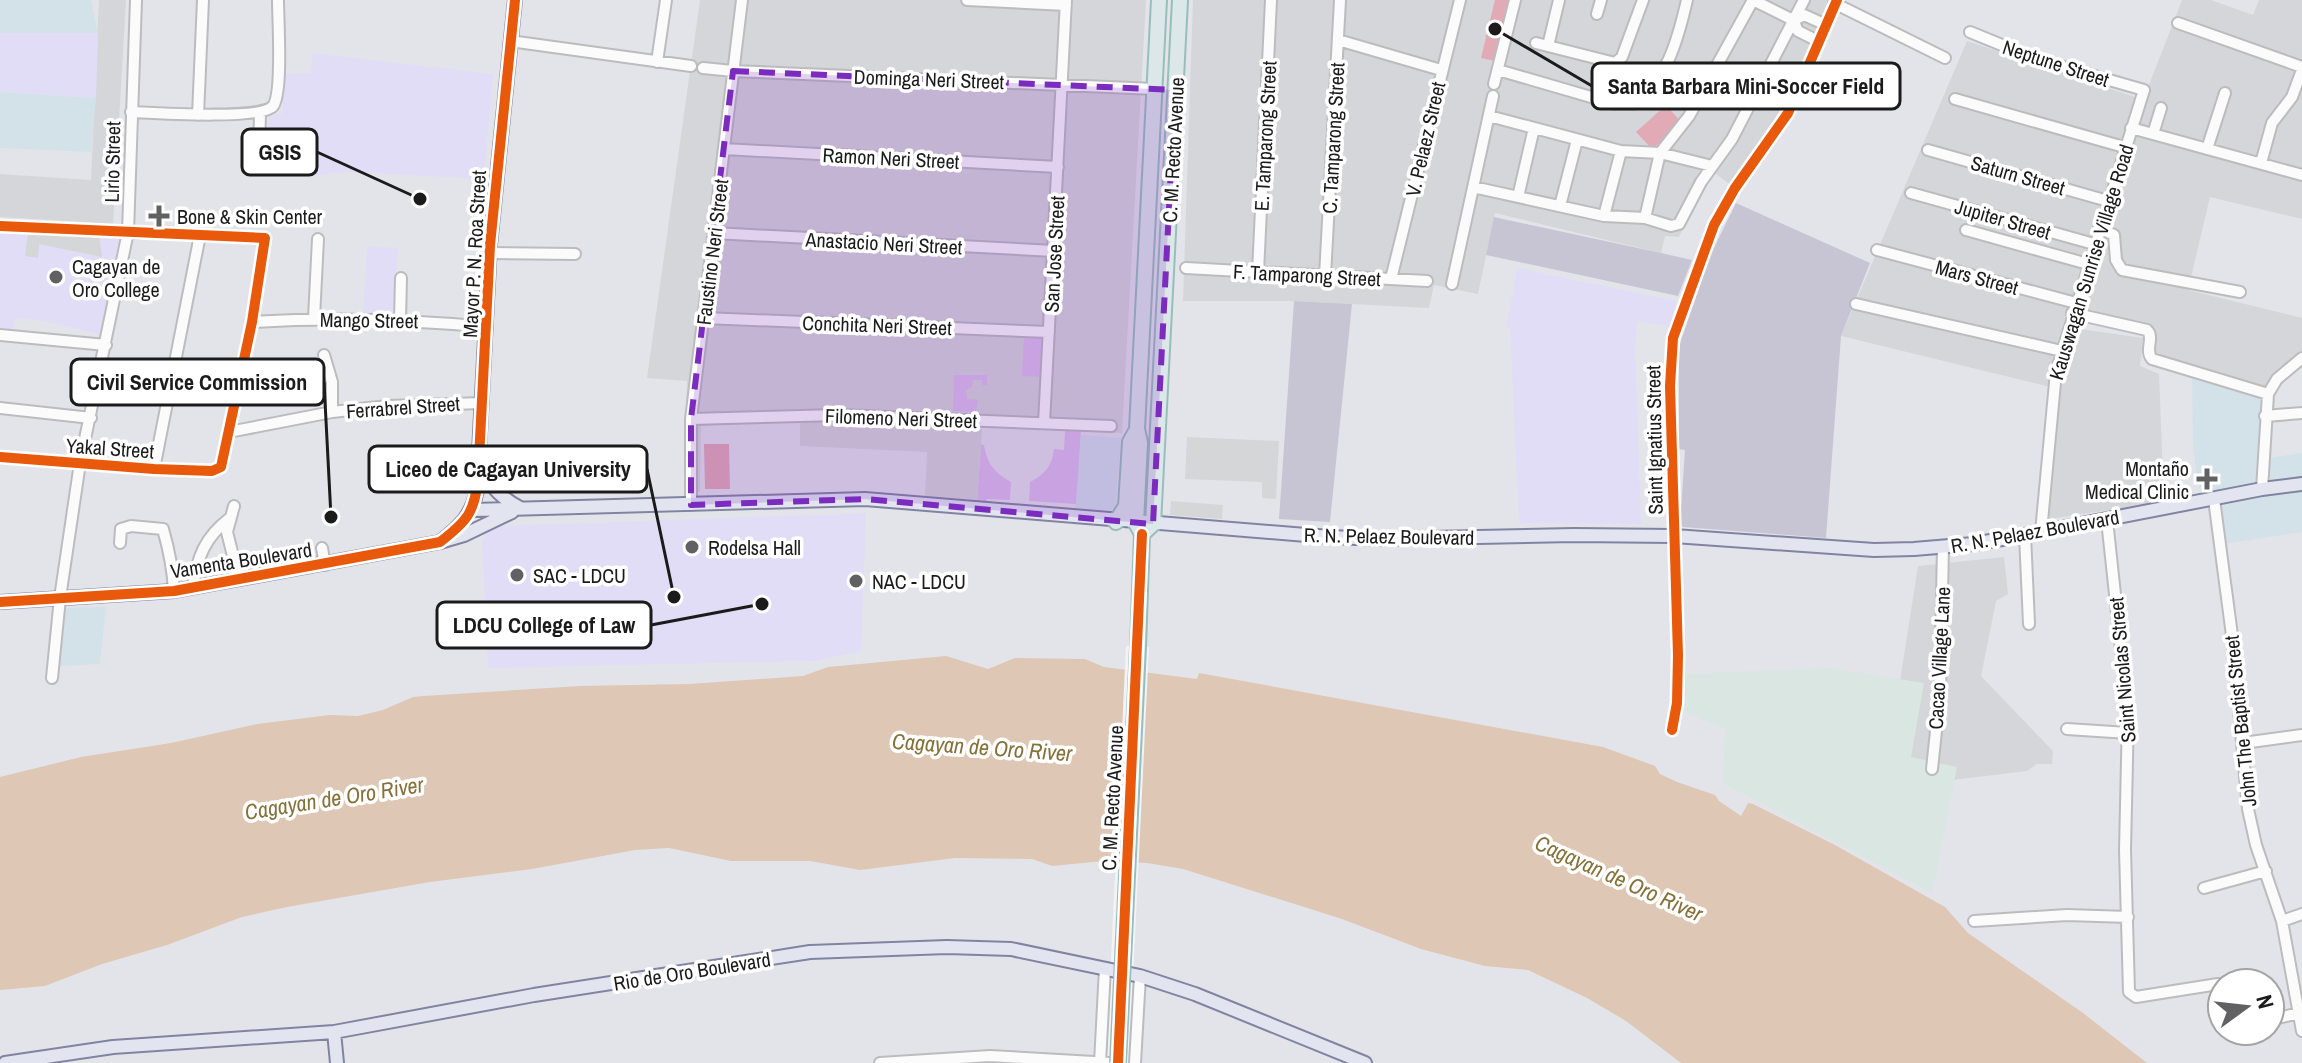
<svg xmlns="http://www.w3.org/2000/svg" width="2302" height="1063" font-family="'Archivo Narrow',sans-serif">
<rect width="100%" height="100%" fill="#e3e4ea"/>
<path fill="#d5d6d9" d="M99,0H126L113,224L0,217V174L91,180Z
M700,0H1146L1122,433L828,418L701,426L700,492L684,493L687,381L647,378Z
M1193,0H1829L1790,91L1773,123L1729,184L1715,173L1705,184L1679,237L1665,236L1661,253L1495,213L1478,294L1434,285L1429,308L1294,301H1183Z
M2182,0H2211L2253,15L2259,0H2302V219L2210,197L2188,290L2302,318V355L2280,372L2262,393L2152,360L2153,332L2080,316L2147,90Z
M1967,41L2135,97L2073,328L2143,338L2140,366L2159,374L2164,502L2042,520L2050,387L1841,336Z
M2004,557L2008,594L1996,601L1981,676L2053,751L2052,764H2037L2027,771L1944,781L1902,764L1900,681L1918,566Z"/>
<path fill="#d3e2e9" d="M0,0H91L98,33H0Z
M0,92L96,98L91,152L0,148Z
M2192,374L2266,395L2269,458L2302,453V532L2224,544L2217,492L2202,496L2197,478L2193,447Z
M1081,435L1121,438L1115,511L1075,508Z
M106,607L100,664L58,666L62,608Z"/>
<path fill="#d9e6e1" d="M1830,668L1924,683L1911,757L1957,767L1932,893L1723,783L1725,729L1681,710L1679,674Z"/>
<path fill="#e1ddf6" d="M0,33H98L96,98L0,92Z
M312,53L493,74L484,179L349,172L307,176V153L273,150L275,134H268L269,115L282,114L284,74L311,73Z
M0,232L119,235L103,335L45,321L18,318L14,322L13,330L3,328L0,334Z
M367,246L398,248L396,274L408,275V314L363,313Z
M1517,268L1676,301L1670,327L1638,321L1635,345L1641,524L1519,523L1510,329L1506,328Z
M866,513L861,651L815,661L488,668L482,541L489,530L500,526Z"/>
<path fill="#c7c5d4" d="M1736,203L1870,263L1841,336L1826,538L1683,527L1680,525L1685,450L1679,449V346L1711,254Z
M1494,217L1661,253L1692,260L1678,296L1486,255Z
M1294,301L1352,304L1330,522L1279,519Z"/>
<path fill="#dcc0eb" d="M1024,337L1042,338L1041,377L1022,376Z
M954,375H987V385H982V380H973L972,387L966,390L967,399L978,400L976,412L953,411Z
M1065,430H1081L1076,504L1029,501L1030,482C1045,474 1052,466 1054,449L1064,450Z
M981,444L984,445C987,464 995,473 1011,482L1010,500L987,499L986,502H977Z"/>
<path fill="#e2aab5" d="M1495,0H1509L1495,61L1481,58Z
M1666,105L1682,123L1652,149L1636,132Z
M704,444H729L730,489H705Z"/>
<path fill="#d5d6d8" d="M28,232L99,234L102,257L39,244L38,258L25,256Z
M1055,379L1076,380L1074,414L1053,412Z
M828,418L982,430L977,500L925,496L927,452L800,446V420Z
M1187,437L1279,441L1276,499L1262,498V482L1185,479Z
M1171,501L1223,505L1222,519L1170,515Z"/>
<path fill="#dfc7b5" d="M946,656L988,669L1015,658L1085,659L1104,667L1197,679L1199,673L1603,747L1655,766L1660,774L1677,782L1715,795L1719,801L1741,816L1748,803L1753,804L1835,845L1945,907L1968,933L2083,1013L2147,1063H1681L1626,1021L1587,998L1528,970L1485,966L1421,949L1342,919L1183,869L1147,863L1103,861L1052,866L1032,859L955,858L860,870L810,861H731L669,848L635,850L532,869L430,882L287,907L242,917L167,945L102,964L45,986L0,990V777L81,757L171,743L257,724L330,715L358,716L383,710L413,697L424,696L580,686L689,684L803,676L828,667Z"/>
<path fill="#f2f3f6" d="M1126,646L1149,647L1129,1063H1106Z"/>
<g fill="none" stroke-linecap="round" stroke-linejoin="round">
<g stroke="#bcbcbf" stroke-width="14">
<path id="minor" d="M967,0L1066,5
M1753,0L1793,20L1798,31L1818,41
M1834,3L1945,58
M1597,14L1601,0
M1795,20L1804,15L1824,24
M2178,23L2302,67
M1970,32L2036,59L2144,90L2056,372L2041,532
M1338,40L1441,70
M510,41L691,66
M1536,43L1615,63L1622,57L1643,0
M1548,46L1559,0
M657,62L666,0
M703,68L733,71L1155,89
M1498,70L1615,104H1633C1667,81 1678,39 1687,0
M1494,84L1515,0
M1955,99L2124,147
M131,112C152,113 263,120 273,106C283,93 278,20 278,0
M198,115L203,0
M1489,116L1621,151L1660,153L1689,116L1753,0
M2131,128L2302,175
M2153,134L2161,108
M724,149L1058,167
M2207,149L2225,93
M1928,150L2108,201
M1621,151L1604,216L1645,218L1671,226L1679,224L1701,182L1732,139L1804,0
M259,153L260,113
M2261,163L2272,123L2292,97L2302,70
M1473,187L1604,216
M1911,193L2094,244
M1518,197L1534,128
M1560,206L1577,140
M1645,218L1660,153L1712,166
M0,226L265,238L252,322L221,467L212,471L154,469L0,457
M2099,228L2114,235L2116,260L2122,270L2240,292
M1966,230L2088,264
M714,233L1054,251
M1877,250L2076,303
M490,253L575,254
M1186,268L1427,281
M1258,272L1271,0
M1325,276L1340,0
M1391,279L1460,0
M1452,284L1493,96
M1856,304L2062,351
M2072,313L2147,330C2155,338 2144,350 2152,359L2268,394
M314,318L318,239
M704,318L1049,332
M400,319L401,278
M252,322C333,317 406,319 487,327
M0,335L106,345
M324,355L332,382V412
M0,408L91,418
M2265,416L2302,413
M691,419L839,415L1111,426
M1044,423L1066,0
M229,432L332,412L388,406L483,403
M154,469L200,235
M2262,489L2268,394L2277,379L2302,358
M2214,499L2233,643L2248,809L2256,845L2282,921L2302,1031
M691,505V419L742,0
M234,506L227,532L239,580
M2107,520L2128,715L2125,850L2129,992L2136,997L2218,984
M2025,535L2029,624
M120,543L121,529L131,526L163,529C169,550 173,569 174,591
M322,548L325,565
M193,588C197,557 205,537 230,518
M52,678L60,598L80,463L128,232L136,0
M2067,729L2128,733
M1672,730L1677,703L1678,655L1670,386L1673,338L1714,225L1735,188L1788,113L1837,0
M2243,743L2302,735
M1932,769L1940,693L1943,547
M2204,888L2266,871
M1974,921L2067,915L2128,917
M2282,921L2302,914
M2270,1020L2299,1013
M880,1063L990,1056L1111,1063
M1100,1063L1105,968
M1135,1063L1140,976"/>
</g>
<g stroke="#8084a0" stroke-width="16">
<path id="major" d="M483,462C489,486 498,496 520,508
M472,510L865,499L1330,537L1382,539L1574,535L1674,536L1874,550L1914,549L1973,544L2025,535L2262,489L2302,484
M440,542C459,527 472,516 477,490L490,245L515,0
M0,602L174,591L440,542L464,535L512,512
M334,1032L337,1063
M5,1063L113,1047L334,1032L534,995L810,952L947,947L1011,949L1140,976L1195,994L1365,1063"/>
</g>
<g stroke="#98bebc" stroke-width="18">
<path id="highway" d="M1116,522L1126,506L1130,442L1135,433
M1142,534L1153,524L1180,0
M1138,647L1142,534L1136,523L1140,443L1137,429L1159,0"/>
</g>
<use href="#minor" stroke="#fbfbfc" stroke-width="10"/>
<use href="#major" stroke="#e2e5f0" stroke-width="12"/>
<use href="#highway" stroke="#dbe7e9" stroke-width="14"/>
<g stroke="#98bebc" stroke-width="18" stroke-linecap="butt">
<path id="highway-bridge" d="M1118,1063L1138,647"/>
</g>
<use href="#highway-bridge" stroke="#dbe7e9" stroke-width="14"/>
<g stroke="#fff" stroke-width="15">
<path id="cycleway" d="M0,226L265,238L252,322L221,467L212,471L154,469L0,457
M0,602L174,591L440,542C466,522 475,513 478,478L490,245L515,0
M1672,730L1677,703L1678,655L1670,386L1673,338L1714,225L1735,188L1788,113L1837,0
M1118,1063L1142,534"/>
</g>
<use href="#cycleway" stroke="#e8590c" stroke-width="10"/>
</g>
<path fill="#7b2cbf" fill-opacity="0.2" stroke="#7b2cbf" stroke-width="6" stroke-dasharray="16 10" stroke-linejoin="round" d="M733,71L1175,90L1153,524L865,499L691,505V419Z"/>
<g fill="#616163" stroke="#fff" stroke-width="3">
<path d="M155 204h8v8h8v8h-8v8h-8v-8h-8v-8h8z"/>
<circle cx="56" cy="277" r="8"/>
<path d="M2203 467h8v8h8v8h-8v8h-8v-8h-8v-8h8z"/>
<circle cx="692" cy="547" r="8"/>
<circle cx="517" cy="575" r="8"/>
<circle cx="856" cy="581" r="8"/>
</g>
<g text-anchor="middle" dominant-baseline="central" stroke-width="7" stroke-linejoin="round" paint-order="stroke">
<g font-size="20" fill="#1b1b1b" stroke="#fff">
<text transform="translate(2056 63) rotate(18)">Neptune Street</text>
<text transform="translate(929 79) rotate(2)">Dominga Neri Street</text>
<text transform="translate(1265 136) rotate(-87)">E. Tamparong Street</text>
<text transform="translate(1333 138) rotate(-87)">C. Tamparong Street</text>
<text transform="translate(1425 139) rotate(-77)">V. Pelaez Street</text>
<text transform="translate(1173 150) rotate(-87)">C. M. Recto Avenue</text>
<text transform="translate(891 158) rotate(3)">Ramon Neri Street</text>
<text transform="translate(112 162) rotate(-89)">Lirio Street</text>
<text transform="translate(2018 175) rotate(16)">Saturn Street</text>
<text transform="translate(2003 219) rotate(16)">Jupiter Street</text>
<text transform="translate(884 243) rotate(3)">Anastacio Neri Street</text>
<text transform="translate(712 252) rotate(-83)">Faustino Neri Street</text>
<text transform="translate(474 254) rotate(-87)">Mayor P. N. Roa Street</text>
<text transform="translate(1054 254) rotate(-87)">San Jose Street</text>
<text transform="translate(2091 262) rotate(-73)">Kauswagan Sunrise Village Road</text>
<text transform="translate(1307 275) rotate(3)">F. Tamparong Street</text>
<text transform="translate(1977 277) rotate(15)">Mars Street</text>
<text transform="translate(369 320) rotate(1)">Mango Street</text>
<text transform="translate(877 325) rotate(2)">Conchita Neri Street</text>
<text transform="translate(403 407) rotate(-4)">Ferrabrel Street</text>
<text transform="translate(901 418) rotate(2)">Filomeno Neri Street</text>
<text transform="translate(1654 440) rotate(-91)">Saint Ignatius Street</text>
<text transform="translate(110 448) rotate(4)">Yakal Street</text>
<text transform="translate(2035 531) rotate(-10)">R. N. Pelaez Boulevard</text>
<text transform="translate(1389 536) rotate(1)">R. N. Pelaez Boulevard</text>
<text transform="translate(241 560) rotate(-9)">Vamenta Boulevard</text>
<text transform="translate(1939 658) rotate(-87)">Cacao Village Lane</text>
<text transform="translate(2122 670) rotate(-95)">Saint Nicolas Street</text>
<text transform="translate(2240 721) rotate(-96)">John The Baptist Street</text>
<text transform="translate(1112 798) rotate(-87)">C. M. Recto Avenue</text>
<text transform="translate(692 971) rotate(-9)">Rio de Oro Boulevard</text>
</g>
<g font-size="20" fill="#1b1b1b" stroke="#fff" text-anchor="start">
<text x="177" y="216">Bone &amp; Skin Center</text>
<text x="72" y="266">Cagayan de<tspan x="72" dy="23">Oro College</tspan></text>
<text x="2189" y="468" text-anchor="end">Montaño<tspan x="2189" dy="23">Medical Clinic</tspan></text>
<text x="708" y="547">Rodelsa Hall</text>
<text x="533" y="575">SAC - LDCU</text>
<text x="872" y="581">NAC - LDCU</text>
</g>
<g font-size="22" font-style="italic" fill="#867138" stroke="#fff">
<text transform="translate(982 747) rotate(4)">Cagayan de Oro River</text>
<text transform="translate(334 798) rotate(-9)">Cagayan de Oro River</text>
<text transform="translate(1619 878) rotate(24)">Cagayan de Oro River</text>
</g>
</g>
<path fill="none" stroke="#1b1b1b" stroke-width="3" d="M1495 29L1592 86M420 199L317 152M331 517L324 382M674 597L647 469M762 604L651 625"/>
<g fill="#1b1b1b" stroke="#fff" stroke-width="3">
<circle cx="1495" cy="29" r="8"/>
<circle cx="420" cy="199" r="8"/>
<circle cx="331" cy="517" r="8"/>
<circle cx="674" cy="597" r="8"/>
<circle cx="762" cy="604" r="8"/>
</g>
<g fill="#fff" stroke="#1b1b1b" stroke-width="3">
<rect x="1592" y="63" width="308" height="46" rx="8"/>
<rect x="242" y="129" width="75" height="46" rx="8"/>
<rect x="71" y="359" width="253" height="46" rx="8"/>
<rect x="369" y="446" width="278" height="46" rx="8"/>
<rect x="437" y="602" width="214" height="46" rx="8"/>
</g>
<g font-size="22" text-anchor="middle" font-weight="bold" fill="#1b1b1b">
<text x="1746" y="94">Santa Barbara Mini-Soccer Field</text>
<text x="280" y="160">GSIS</text>
<text x="197" y="390">Civil Service Commission</text>
<text x="508" y="477">Liceo de Cagayan University</text>
<text x="544" y="633">LDCU College of Law</text>
</g>
<g transform="translate(2246 1007) rotate(75)"><circle r="38" fill="#ffffff" stroke="#a4a4a4" stroke-width="2"/>
<path d="M0-6L14 30L0 20L-14 30Z" fill="#616163"/>
<text y="-12" font-size="22" font-weight="bold" text-anchor="middle" fill="#1b1b1b">N</text>
</g>
</svg>
